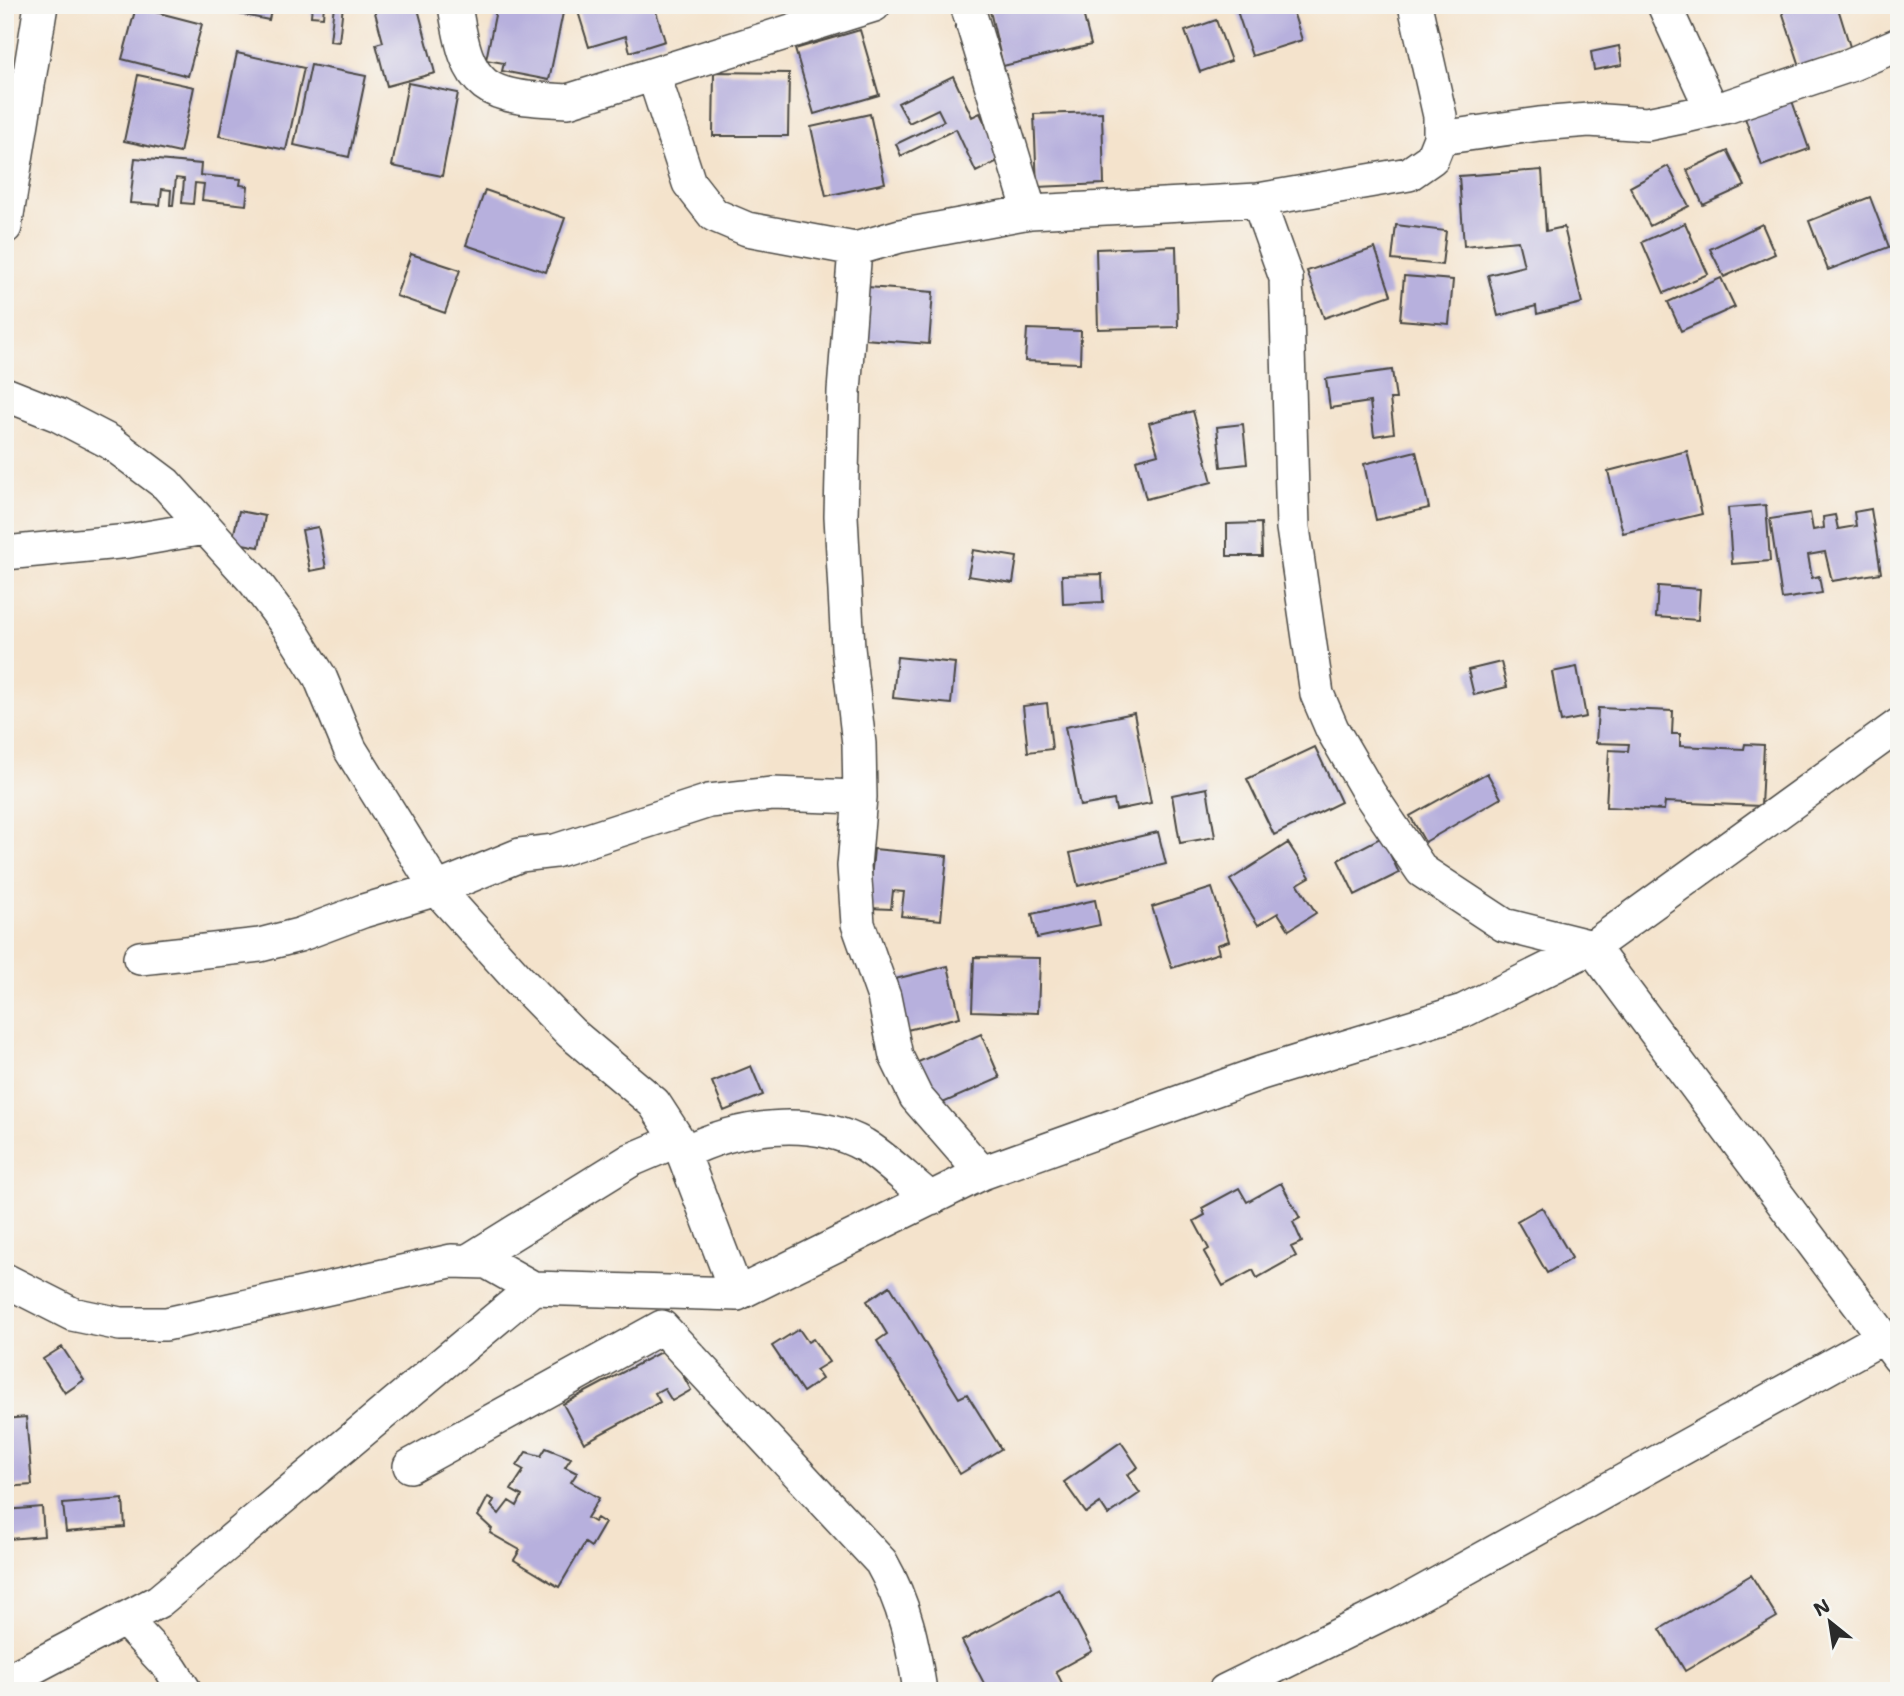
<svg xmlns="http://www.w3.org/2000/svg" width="1904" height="1696" font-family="'Shantell Sans',sans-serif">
<rect width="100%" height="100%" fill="#f6f6f2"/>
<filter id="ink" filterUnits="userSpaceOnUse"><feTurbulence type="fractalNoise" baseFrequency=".0143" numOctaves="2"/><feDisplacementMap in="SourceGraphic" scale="14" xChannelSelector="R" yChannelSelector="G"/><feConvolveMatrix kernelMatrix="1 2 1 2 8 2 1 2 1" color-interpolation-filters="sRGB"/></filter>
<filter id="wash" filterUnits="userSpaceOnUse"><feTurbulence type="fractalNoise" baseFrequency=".00686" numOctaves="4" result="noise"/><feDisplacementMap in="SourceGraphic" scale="28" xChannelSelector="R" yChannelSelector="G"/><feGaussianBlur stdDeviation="1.57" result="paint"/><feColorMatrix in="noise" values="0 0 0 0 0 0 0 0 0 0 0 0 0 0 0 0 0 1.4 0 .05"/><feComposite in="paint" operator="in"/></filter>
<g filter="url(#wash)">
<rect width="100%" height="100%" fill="#f4e3cc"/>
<g id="blocks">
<path fill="#b7b0dd" d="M226,5H272L269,20L224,11Z
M312,5H324L323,17L311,16Z
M334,5H343L339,42L330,41Z
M373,5H417L435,73L387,86L376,44L383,42Z
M515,5L564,8L549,80L502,71L504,63L486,60L496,10L514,13Z
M576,5H654L665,41L630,52L626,36L589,47Z
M1014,5H1081L1091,45L1003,66L990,11Z
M1235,5H1291L1302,40L1252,56Z
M1780,5H1837L1851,50L1800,66Z
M136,7L202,24L188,76L122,59Z
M1216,20L1231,61L1200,72L1185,31Z
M860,30L879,95L814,114L795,49Z
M1619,46L1622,65L1594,70L1591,52Z
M237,53L304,68L286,150L219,136Z
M311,65L366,76L349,157L294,145Z
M714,72L789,73L788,136H713Z
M138,75L194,87L180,153L124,141Z
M953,76L972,117L980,113L1002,159L976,172L956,129L901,156L896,144L944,121L938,109L909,123L898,103Z
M408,83L458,93L442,176L392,166Z
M1791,98L1809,149L1762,166L1744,115Z
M1102,112L1104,184L1037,187L1034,114Z
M870,114L885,183L826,196L811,127Z
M1728,151L1745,186L1703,205L1687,170Z
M135,158L201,164L200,175L241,179L240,185L248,186L246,205L202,200L204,184L195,183L193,204L182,203L184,179L176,178L173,205H170L171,190L162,189L160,205L130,203Z
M1668,166L1689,206L1650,226L1630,187Z
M1542,170L1546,231L1564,227L1582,303L1537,314L1536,306L1498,316L1488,275L1524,266L1518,241L1464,246L1459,176Z
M485,190L565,218L546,272L466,245Z
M1870,197L1889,247L1828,270L1809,221Z
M1685,223L1708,274L1664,293L1642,242Z
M1762,224L1775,254L1724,277L1710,249Z
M1396,225L1446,231L1442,265L1392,260Z
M1176,246L1178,327L1098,329L1096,249Z
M1375,248L1391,295L1324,318L1307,271Z
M411,254L460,270L445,313L396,296Z
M1404,276L1453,280L1449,324L1400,320Z
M1721,278L1735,307L1681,331L1668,302Z
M867,287L933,292L929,344L864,339Z
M1027,329L1081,331L1080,363L1025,361Z
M1392,370L1396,399H1390L1394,433L1374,436L1370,402L1330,408L1326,379Z
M1193,411L1212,482L1146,499L1136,460L1158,454L1149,423Z
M1243,424L1247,464L1221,467L1217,427Z
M1416,451L1429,508L1376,520L1364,464Z
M1687,451L1702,514L1623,533L1608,471Z
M1766,505L1770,561L1732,564L1728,508Z
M1871,509L1881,573L1832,581L1825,552L1808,555L1812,578L1819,576L1822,593L1782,599L1770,519L1810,513L1813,530L1824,528L1823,517L1835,515L1838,529L1856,526L1854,512Z
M239,511L265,516L259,547L232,542Z
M1261,523L1262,556H1227V524Z
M318,527L326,568L310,571L302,530Z
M973,550L1017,557L1013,583L968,576Z
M1102,574L1103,602L1063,604L1062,575Z
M1658,586L1700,589L1698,620L1656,617Z
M897,657L955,663L951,704L893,698Z
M1501,662L1507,687L1474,695L1468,670Z
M1577,667L1586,717L1561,722L1552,672Z
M1047,703L1052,749L1028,752L1023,706Z
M1598,708L1673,711L1672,734H1680V746L1744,749L1745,744L1764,745L1761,806L1665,802L1664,810L1606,807L1609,750L1628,751L1629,744L1596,743Z
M1134,713L1151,803L1116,810L1114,800L1080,806L1065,727Z
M1315,747L1341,802L1274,835L1247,779Z
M1487,773L1501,798L1425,842L1410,816Z
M1207,788L1215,837L1180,843L1172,795Z
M1158,832L1166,864L1078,886L1070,853Z
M1382,837L1399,873L1355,895L1338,860Z
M1288,843L1310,877L1298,884L1316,913L1289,930L1278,913L1258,925L1230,880Z
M874,849L947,856L941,920L901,916L904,892L893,891L891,909L868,908Z
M1212,888L1229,941L1217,945L1219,953L1172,968L1152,907Z
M1095,900L1100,925L1037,938L1032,914Z
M974,957L1040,958L1038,1013L972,1011Z
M948,966L960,1017L907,1030L895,979Z
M981,1034L1000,1078L936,1106L916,1063Z
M751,1066L763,1095L724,1111L712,1082Z
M1281,1183L1300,1218L1293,1222L1302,1242L1291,1247L1296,1256L1257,1278L1253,1270L1223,1286L1204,1252L1209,1249L1194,1221L1205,1215L1202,1208L1239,1188L1247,1202Z
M1542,1207L1572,1258L1547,1273L1517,1221Z
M890,1286L959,1398L967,1394L1001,1449L960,1474L877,1341L887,1334L867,1301Z
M799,1329L808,1342L813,1339L829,1362L816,1370L822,1379L803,1392L772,1346Z
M62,1347L84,1380L65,1393L43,1359Z
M668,1348L691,1390L672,1401L664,1388L655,1393L660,1402L584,1443L563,1404Z
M26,1417L32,1485L5,1487V1419Z
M1121,1442L1138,1467L1127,1475L1140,1493L1108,1515L1100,1503L1086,1513L1064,1482Z
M546,1448L571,1458L565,1467L577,1473L571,1482L599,1498L587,1518L594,1522L597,1518L605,1523L591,1547L585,1543L559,1587L514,1560L520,1550L490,1533L492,1529L478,1516L488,1497L494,1500L491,1506L499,1514L509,1501L517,1506L522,1496L511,1490L524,1470L517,1466L526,1452L541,1456Z
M123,1499L125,1527L66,1532L63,1504Z
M42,1507L44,1536L9,1539L6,1510Z
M1751,1575L1777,1617L1685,1671L1660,1629Z
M1059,1589L1092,1651L1056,1671L1063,1685L1052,1691H988L962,1641Z"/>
</g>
</g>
<g filter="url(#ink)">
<use href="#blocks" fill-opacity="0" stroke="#494743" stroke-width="2"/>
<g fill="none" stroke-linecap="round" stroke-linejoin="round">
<g stroke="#494743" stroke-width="36">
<path id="minor" d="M455,5C468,92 484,97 568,101L874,5
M967,5L1030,212
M1664,5L1712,110
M654,76L689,183L714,215L747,229L855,249L900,236L1030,212L1258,200L1409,174L1432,158L1440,138V116L1415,5
M1440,138L1539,124L1589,120L1647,124L1686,116L1729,106L1850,65L1899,44
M1258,200L1286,278L1293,528L1317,694L1332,729L1369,793L1422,871L1504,925L1592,947L1899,1358
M5,227L41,5
M855,249L844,391L841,516L848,648L859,744L860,797L854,866L858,924L884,997L896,1056L916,1097L982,1173
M5,394L58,415L110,442L166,484L255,582L290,629L320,677L350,749L437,889L519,980L571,1033L654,1103L678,1140L737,1294
M5,553L129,541L204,528
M140,958L260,945L299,935L363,911L437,889L520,855L555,851L709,801L772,794L860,797
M683,1153C736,1126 810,1115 864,1145C887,1159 909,1182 931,1199
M468,1261L631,1160L678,1140
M5,1280L72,1314L120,1324H166L451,1261L487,1262L533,1288
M410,1466L662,1327L881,1562C905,1604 913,1644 920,1691
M124,1619L171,1669L185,1691
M5,1682L159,1601L533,1288L737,1294L982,1173L1261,1073L1463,1011L1592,947L1899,725
M1225,1691L1396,1607L1883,1337"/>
</g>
<use href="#minor" stroke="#fff" stroke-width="33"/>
</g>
</g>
<rect width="1904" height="1696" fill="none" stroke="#f6f6f2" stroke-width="28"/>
<g transform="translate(1830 1622) rotate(330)" stroke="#f6f6f2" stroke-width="5" paint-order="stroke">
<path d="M0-5L12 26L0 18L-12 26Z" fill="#2b2b2b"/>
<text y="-10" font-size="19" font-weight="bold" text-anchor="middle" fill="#2b2b2b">N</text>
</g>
</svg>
